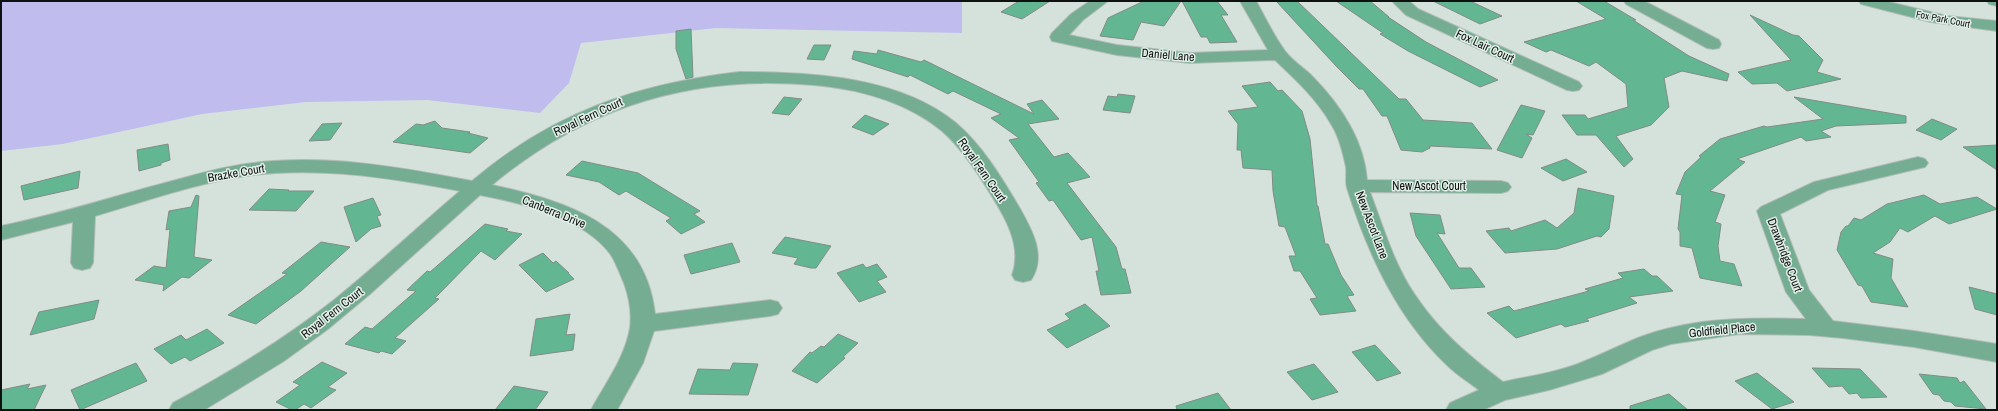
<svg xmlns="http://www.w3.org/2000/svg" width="1998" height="411" font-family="'Archivo Narrow',sans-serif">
<rect width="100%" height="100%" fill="#d5e2db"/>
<path fill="#c0bced" d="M1,1H962V33L716,28L581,43L569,83L540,113L427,100L306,102L202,114L63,144L1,151Z"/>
<path fill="#62b792" stroke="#808c86" d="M1019,1H1050L1022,19L1001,12Z
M1144,1H1181L1164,26L1141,22L1133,40L1100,36L1108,18Z
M1182,1H1217L1228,15H1221L1237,42L1210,43L1207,37H1201Z
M1276,1H1297L1399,99H1406L1423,120L1472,123L1492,149L1430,146V148L1422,152L1401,150L1387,116H1382L1363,89H1359L1337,67Z
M1336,1H1370L1389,17H1388L1426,42L1498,80L1480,87L1408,51L1380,34L1383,33Z
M1433,1H1470L1502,16L1480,24Z
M1576,1H1604L1636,20H1633L1689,56L1729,74L1727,81L1682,71L1664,78L1669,107L1651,125L1616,136L1633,159L1624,167L1596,135H1577L1562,115H1585L1588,119L1628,107L1626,84L1596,62L1589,66L1551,50L1546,52L1524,42L1606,19Z
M1750,15L1793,35L1799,36L1823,60L1817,72L1841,79L1787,91L1777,83L1752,84L1738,72L1791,60Z
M691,29L693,77L686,79L676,49V31Z
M814,45H831L824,60L807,59Z
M878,50L921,62L924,60L1034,114L1027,104L1042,100L1059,119L1028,124L1054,157L1068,153L1090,177L1067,183L1116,247L1122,269H1125L1131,293L1101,295L1096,271H1099L1092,237L1081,240L1053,200L1049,201L1036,183L1039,182L1009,140L1019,138L991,118L1001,114L953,91L948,94L910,75L908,77L852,59L854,51L877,54Z
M1270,82L1278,91L1282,90L1302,111L1310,139L1317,206H1318L1325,244H1328L1341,275L1354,295L1347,296L1356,311L1320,315L1310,299L1317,298L1300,271H1294L1289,256H1296L1285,227L1279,226L1273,191L1272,170L1243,168L1241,150H1237L1238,124L1228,111L1258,107L1242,86Z
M1118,94L1135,96L1130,113L1103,110L1108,96L1117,97Z
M784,97L802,99L789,115L772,113Z
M1794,97L1906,116V123L1836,126L1821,131L1831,137L1806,141L1801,137L1737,159L1745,162L1710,191L1725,195L1715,222L1721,224L1718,246L1720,261L1734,264L1742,286L1700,278L1692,248L1680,246V232L1678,229L1682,195L1676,194L1685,172L1701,157L1699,156L1720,139L1764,126L1767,127L1823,119Z
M1521,105L1545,111L1533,135L1526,134L1532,138L1522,158L1497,150Z
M865,115L889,124L873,135L852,127Z
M1932,119L1957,129L1941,140L1916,130Z
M435,121L442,128L470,132L468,133L488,138L470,153L393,142L416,124L423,125Z
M342,123L330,140L309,141L322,124Z
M168,144L170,160L161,163V165L139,171L137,150Z
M1997,145V170L1963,147Z
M1566,159L1587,172L1563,181L1541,168Z
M582,161L638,173L700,211L694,214L705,222L681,234L666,221L671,218L626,191L619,195L599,182L566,175Z
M80,171L78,188L24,200L21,186Z
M1578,188L1614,196L1609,229L1601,237L1597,236L1557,249L1505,253L1486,231L1509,228L1511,231L1545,220L1557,228L1574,213Z
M269,189L289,190L288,191H314L296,211L249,210Z
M196,195L199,196L194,257L212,260L189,278L182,277L163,291L164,285L135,280L154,266L166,268L170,229L166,230L169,211L191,207Z
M1924,195L1940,204L1977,197L1997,209L1949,224L1935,216L1908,232L1900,228L1890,242L1873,253L1893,259L1891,278L1908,307L1871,302L1862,286L1858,285L1837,250L1841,232L1846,226H1848L1854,218L1861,220L1887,204Z
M373,198L381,215L377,216L381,226L371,229L356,242L344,207Z
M1410,213L1440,215L1445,234L1437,233L1459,268H1471L1485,287L1451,289L1416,236Z
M485,224L508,229L506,231L522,234L495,260L481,251L435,298L439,299L395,338L406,341L392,354L381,351L379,353L345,344L365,327L372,329L416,291L407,290L427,271L430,272Z
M785,237L831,246L816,268H811L794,264L798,258L772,253Z
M321,242L350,247L301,291L256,324L228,315L287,274L282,273Z
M732,243L740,262L691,274L684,255Z
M543,253L553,263L556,261L569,273H568L574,279L546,292L519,265Z
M863,264L866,268L877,264L887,277L877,281L886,292L859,302L837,273Z
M1644,269L1652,276H1657L1673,291L1629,297L1637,303L1586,319L1589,321L1565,327L1561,324L1516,338L1487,313L1509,306L1514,311L1589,291L1585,289L1623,278L1618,273Z
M1969,287L1997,294V315L1975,309Z
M99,300L94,319L30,335L39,312Z
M1085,304L1110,326L1067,348L1047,330L1070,319L1065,314Z
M570,314L566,335L575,334L573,350L530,356L536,319Z
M207,329L224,343L190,361L185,357L171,364L154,349L181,335L186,340Z
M838,334L858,343L843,357L845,358L817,383L792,371L810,352L812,353L821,346L824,347Z
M1375,345L1401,373L1377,381L1352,352Z
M322,362L347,373L328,387L336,390L311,408L304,404L295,410H292L276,402L300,385L293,382Z
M136,363L147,381L80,410L71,390Z
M733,363L758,364L748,395L689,394L698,369L730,370Z
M1314,364L1338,392L1312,400L1287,372Z
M1812,368L1860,369L1887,397L1861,398L1857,393L1849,394L1842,386L1829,387Z
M1757,373L1794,402L1772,409L1735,381Z
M1919,374L1957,378L1960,383L1964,381L1986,409L1955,406L1951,402L1944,401L1939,395L1933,394Z
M30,384L27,389L46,385L34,410H1V390Z
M514,386L548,392L535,410H495Z
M1218,393L1231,410H1177L1176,406Z
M1669,394L1688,410H1630V406Z"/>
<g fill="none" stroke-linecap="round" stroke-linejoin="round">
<g stroke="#b1bcb6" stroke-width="2">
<path id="minor" d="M1090,1H1108L1083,20L1069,35L1117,45L1190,53L1268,50L1240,1H1256C1265,17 1274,36 1285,51C1292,60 1302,67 1310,74C1339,103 1364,139 1367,180L1501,181L1508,183L1511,187L1508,191L1501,193L1370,192C1383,226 1394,265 1415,295C1439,331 1469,356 1503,382C1530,376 1560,372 1585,361C1615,349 1638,335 1670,328C1715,317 1760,318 1806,319L1786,292L1757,211L1761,207L1814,182L1918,157L1925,159L1928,163L1925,167L1828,190L1780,214L1809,290L1833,321L1914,331L1997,344V362L1914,347L1843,338L1809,335L1739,334L1671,344L1652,350L1602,374L1549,390L1505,400L1483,410H1446L1450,403L1479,390C1469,382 1457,375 1448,366C1397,318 1368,254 1347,188C1345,181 1347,174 1346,167C1343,153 1339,136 1331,124C1317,99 1295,79 1275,60L1190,63L1117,55L1052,41L1050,37L1052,33L1071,14Z
M1392,1H1409L1418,9L1579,82L1582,86L1579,90L1573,91L1567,90L1406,15Z
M1624,1H1644L1719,40L1721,44L1719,48L1713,49L1707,48L1626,4Z
M1859,1H1885L1947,16L1997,21V31L1931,22L1861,4Z
M1987,1H1997V6L1989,4Z
M739,72C810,72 899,76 956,123C982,145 1002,178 1019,207C1032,230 1047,256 1031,280L1023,282L1015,280L1012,275C1024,243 1001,211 985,185C973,166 959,146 942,131C907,102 859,89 814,85C693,74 586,106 492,185C567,201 645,225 655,314L770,300L778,302L782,308L778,314L770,316L654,331L643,363L617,410H591C605,384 625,358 630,328C632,313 629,297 624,283C620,274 616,263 611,255C585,218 522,203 480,195L370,294L328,329L284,361L204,410H169L173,403C229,373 283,340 334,300C377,265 418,227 460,191C392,178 322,167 253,175C199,182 146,201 95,216L93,263L90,268L82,270L74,268L71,263L73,222L1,240V226C60,214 118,195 176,180C201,173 227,166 253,163C326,154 400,167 472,181C552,113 636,84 739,72Z"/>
</g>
<use href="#minor" fill="#74ad92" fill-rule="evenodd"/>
</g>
<g text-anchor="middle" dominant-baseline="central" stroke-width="3" stroke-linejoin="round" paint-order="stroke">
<g font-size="10" fill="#0d110f" stroke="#e2efe8">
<text transform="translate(1943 19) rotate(11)">Fox Park Court</text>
</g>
<g font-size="12" fill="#0d110f" stroke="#e2efe8">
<text transform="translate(1485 46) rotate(25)">Fox Lair Court</text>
<text transform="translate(1168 55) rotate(5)">Daniel Lane</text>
<text transform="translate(588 117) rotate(-25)">Royal Fern Court</text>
<text transform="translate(982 170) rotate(55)">Royal Fern Court</text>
<text transform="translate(236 173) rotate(-10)">Brazke Court</text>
<text x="1429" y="186">New Ascot Court</text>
<text transform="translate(554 212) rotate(22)">Canberra Drive</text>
<text transform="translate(1372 225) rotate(69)">New Ascot Lane</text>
<text transform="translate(1785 255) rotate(69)">Drawbridge Court</text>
<text transform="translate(332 313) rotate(-38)">Royal Fern Court</text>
<text transform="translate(1722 330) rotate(-6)">Goldfield Place</text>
</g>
</g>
<rect width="1998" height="411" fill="none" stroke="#0d110f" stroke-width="4"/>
</svg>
